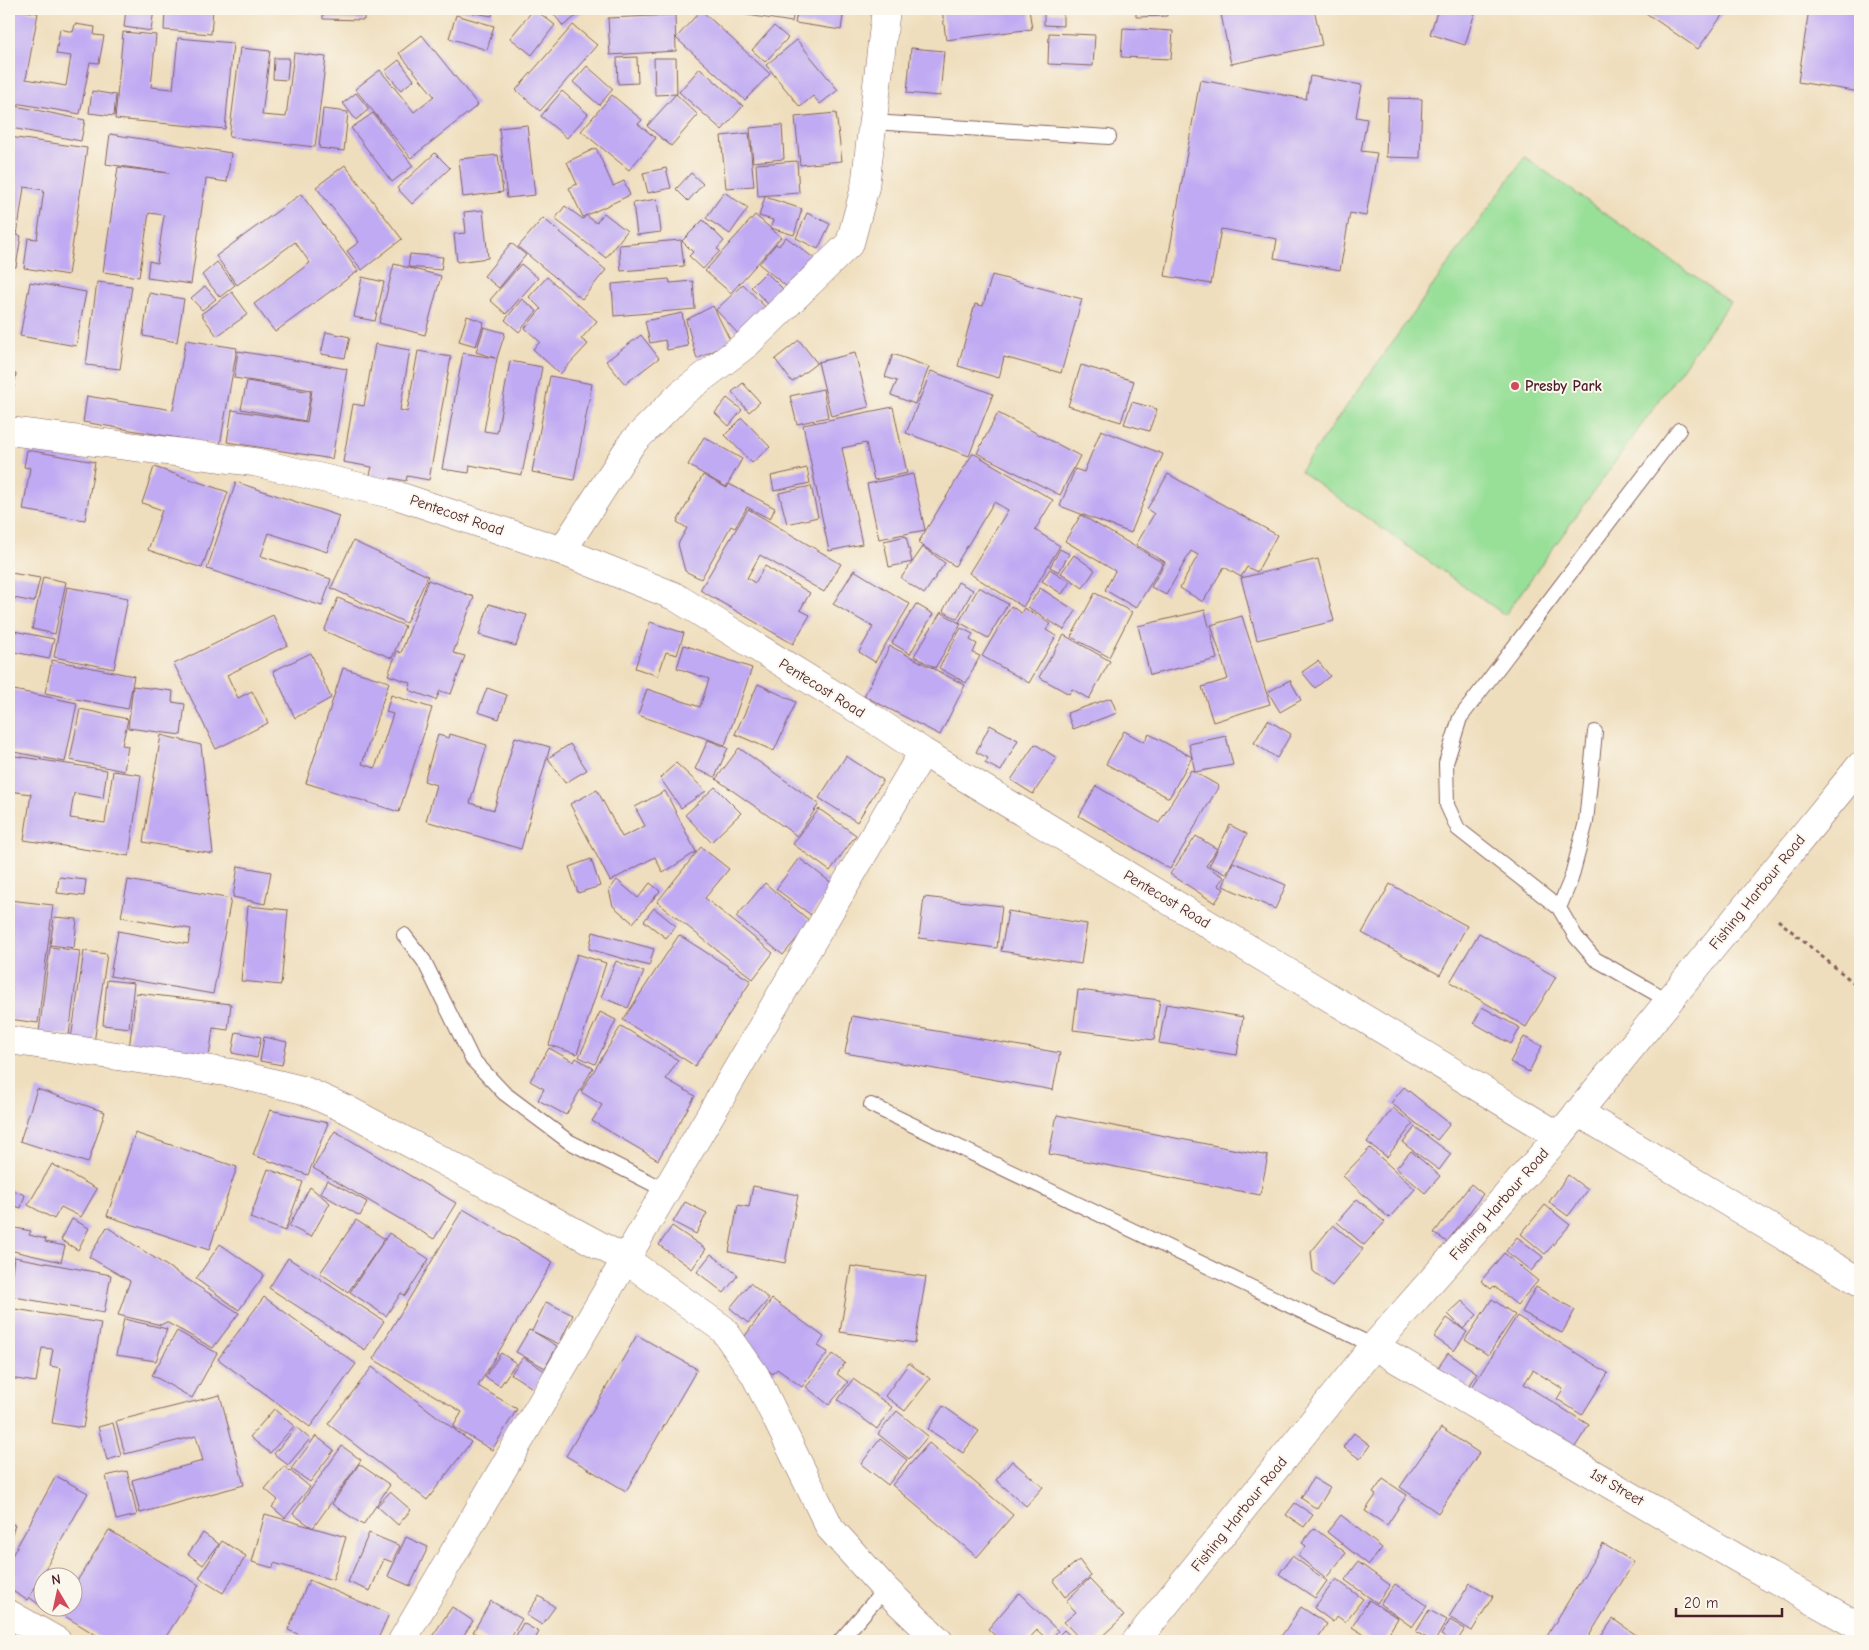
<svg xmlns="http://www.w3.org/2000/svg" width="1869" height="1650" font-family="'Comic Neue',sans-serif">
<rect width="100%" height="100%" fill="#fbf7ec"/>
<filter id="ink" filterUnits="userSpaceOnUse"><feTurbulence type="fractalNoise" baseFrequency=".02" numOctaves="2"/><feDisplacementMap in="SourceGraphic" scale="10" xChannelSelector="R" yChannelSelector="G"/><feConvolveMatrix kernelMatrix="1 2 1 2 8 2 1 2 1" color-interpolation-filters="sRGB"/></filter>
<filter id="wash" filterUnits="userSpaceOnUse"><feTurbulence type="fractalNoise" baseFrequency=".0096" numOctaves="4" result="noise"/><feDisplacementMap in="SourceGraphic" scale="20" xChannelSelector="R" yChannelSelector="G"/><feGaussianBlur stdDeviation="1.12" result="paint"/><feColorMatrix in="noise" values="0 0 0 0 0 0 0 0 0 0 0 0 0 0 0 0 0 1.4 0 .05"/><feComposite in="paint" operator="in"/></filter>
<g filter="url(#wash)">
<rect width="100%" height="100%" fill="#efdebd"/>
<path fill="#98df98" stroke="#717f62" d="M1525,157L1730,302L1505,615L1300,471Z"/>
<g id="blocks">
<path fill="#c0aaf3" d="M11,9L38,13L26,79L66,86L71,56L56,54L60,29L73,32L75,24L95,27L94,35L104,36L99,63L90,62L80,114L9,102V22Z
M126,9H154L151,31L124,27Z
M165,9H213L211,34L164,30Z
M323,9H364V20L323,19Z
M368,9H400L399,15L368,12Z
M451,9H493L492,16Z
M534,9L555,25L532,55L510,38Z
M550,9H586L563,26Z
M742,9H794L792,22L741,14Z
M798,9H844L841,30L795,23Z
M942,9H1029L1032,29L946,40Z
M1136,9H1167V16L1136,17Z
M1220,9H1314L1322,45L1231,64Z
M1438,9H1476L1465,45L1430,34Z
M1640,9H1715L1723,14L1698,49Z
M1809,9H1860V92L1798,82Z
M701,10L770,74L745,100L676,38Z
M1044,12L1063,13V26L1044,25Z
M456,15L494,26L487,50L449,38Z
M675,15L676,51L610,55L608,18Z
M573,25L597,45L540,111L516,90Z
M774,26L788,38L765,62L752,50Z
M1123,28L1173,31L1171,59L1121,57Z
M123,32L156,35L151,87L173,89L178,38L233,43L225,129L115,119Z
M1049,33L1095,35L1093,66L1048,64Z
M422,35L478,105L411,158L355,89L380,70L414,112L434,96L399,53Z
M797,40L838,90L820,104L813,96L800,107L766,65Z
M240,48L270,51L262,115L286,117L294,53L326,57L315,147L229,137Z
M911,48L944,51L940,96L907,93Z
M637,57L638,83L618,84L617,58Z
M274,58H289L287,80L273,79Z
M654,58H676L677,94L655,95Z
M399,60L414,80L401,90L385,71Z
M587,66L613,89L599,105L573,82Z
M700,68L743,106L722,130L679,92Z
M1310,76L1362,85L1356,117L1367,119L1361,151L1377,153L1366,216L1350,213L1340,270L1274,258L1277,239L1221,229L1211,284L1165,276L1200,80L1306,99Z
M92,91L116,95L114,116L89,113Z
M562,91L588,114L567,138L541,116Z
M356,93L369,109L356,120L343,103Z
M676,94L698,115L671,146L647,126Z
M612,95L642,120L638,124L656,138L629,170L581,131Z
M1388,98L1422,99L1420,158L1386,157Z
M16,106L85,120L81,141L11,128Z
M323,109L348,112L344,151L319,148Z
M373,113L413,166L392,182L351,128Z
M836,113L842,161L800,165L795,117Z
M527,125L535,195L507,198L499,128Z
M782,125L784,159L753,162L750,128Z
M749,133L754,186L726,188L721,136Z
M110,134L231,153L227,182L206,179L191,284L147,278L149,261L157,263L164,215L149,213L139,277L103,272L118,167L169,173L106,164Z
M9,137L87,148L68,275L24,268L28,238L37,239L44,190L24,187L17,235L21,236L16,267L9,266Z
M596,148L613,186L624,181L630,195L583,217L569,188L577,184L567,162Z
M435,153L450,168L412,204L397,188Z
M498,155L503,192L463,197L459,159Z
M797,161L799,193L758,196L756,164Z
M345,165L402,239L362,270L347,251L359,242L316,187Z
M666,168L671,188L648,193L643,173Z
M691,173L703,184L688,201L676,189Z
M724,192L748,208L730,234L706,218Z
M301,194L358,271L275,332L254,304L310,263L295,242L237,285L216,256Z
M765,197L802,209L794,235L771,228L773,220L759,216Z
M657,199L661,232L637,235L633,203Z
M565,206L583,219L586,215L596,223L604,213L627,231L606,258L555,219Z
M483,210L488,258L457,262L454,234L466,233L464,212Z
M807,213L830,224L818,249L796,238Z
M755,215L781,237L731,293L705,271Z
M543,218L606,270L582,299L518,247Z
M703,220L724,241L717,249L720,251L703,269L689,256L693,252L682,241Z
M786,237L815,259L791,290L759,264L776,244L779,246Z
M681,240L684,266L621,271L619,245Z
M511,243L526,255L499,288L484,276Z
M410,254L443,257L441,270L408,267Z
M217,262L235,285L220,297L202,275Z
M394,264L441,276L425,335L379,323Z
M521,264L538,278L506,314L490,300Z
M766,272L786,292L771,307L751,287Z
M992,275L1082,299L1061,373L1004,357L999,378L958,366L975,304L983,306Z
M362,277L384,282L375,321L354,317Z
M547,277L597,321L581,339L588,344L560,374L533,349L540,342L525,328L541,309L529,297Z
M669,279L670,283L693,281L695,309L614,316L612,284Z
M30,282L86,292L76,346L20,336Z
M97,282L132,286L120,369L86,365Z
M743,284L770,312L742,338L716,310Z
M205,286L216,299L202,310L191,298Z
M232,292L248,314L217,336L201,314Z
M149,293L184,299L177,342L143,336Z
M522,299L537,311L519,332L505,320Z
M713,306L731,342L697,359L686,320Z
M682,313L688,346L667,350L665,340L650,343L645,321Z
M467,316L484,322L476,346L459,341Z
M484,327L505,333L497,358L484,431L497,433L510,361L542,367L522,475L470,465L469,473L442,469L463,353L495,358L476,352Z
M326,332L350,337L345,358L321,354Z
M641,335L659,358L625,384L606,361Z
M186,340L237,348L220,445L83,422L87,396L173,410Z
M799,340L817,363L792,382L775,359Z
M375,344L410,350L400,410L407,412L418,351L451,357L429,480L407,476L406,481L391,478L390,483L369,479L372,467L343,462L353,404L364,406Z
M238,351L347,369L332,459L227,442L232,410L307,422L312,390L234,378Z
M855,353L869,407L831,416L818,362Z
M893,354L929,367L915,404L891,395L897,381L885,377Z
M1081,365L1134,381L1121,422L1068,406Z
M931,371L993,394L969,456L906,433Z
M9,373L16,374L10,409H9Z
M550,376L592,384L574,480L532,472Z
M247,381L311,392L305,421L241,409Z
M743,383L760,402L749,412L732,392Z
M823,389L828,417L797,424L790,396Z
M727,398L742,410L729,426L715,413Z
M1132,402L1157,409L1149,431L1124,424Z
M893,407L907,473L874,480L866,443L842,448L862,544L829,551L803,425Z
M998,413L1080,456L1060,495L977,453Z
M742,418L770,447L752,463L725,435Z
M1101,430L1163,454L1131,533L1060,506L1075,469L1084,472Z
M704,437L742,459L726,487L688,465Z
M27,450L95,462L85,520L23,510L30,468L24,467Z
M973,453L1053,500L1035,530L1060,546L1023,607L969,573L1008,510L994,502L955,566L918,543Z
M154,467L228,492L202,568L148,550L162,510L142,503Z
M807,468L810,483L774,491L771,476Z
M913,474L925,530L879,539L867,484Z
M1168,474L1277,535L1257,572L1247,567L1241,577L1224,567L1203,602L1180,588L1198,555L1191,551L1166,595L1151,587L1165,562L1136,545L1154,514L1147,509Z
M703,475L727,488L729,484L775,508L770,519L747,507L735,528L731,526L701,579L685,571L678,544L687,528L677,522Z
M236,482L339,516L327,552L269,533L261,556L331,579L322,606L207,569Z
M811,486L818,517L787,524L779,493Z
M748,509L841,564L824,592L760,555L747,578L755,583L765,566L810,593L800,610L810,615L793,644L700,590Z
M1081,515L1163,563L1136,608L1105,590L1115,571L1065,541Z
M906,536L912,562L889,567L884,541Z
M353,541L428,576L406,623L331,588Z
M923,547L945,563L924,594L901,578Z
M1060,549L1069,554L1059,572L1050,567Z
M1074,555L1095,570L1083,588L1061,573Z
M1318,559L1334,621L1257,640L1241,578Z
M1050,569L1070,582L1062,594L1042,581Z
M854,570L910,604L875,662L859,652L873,627L833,604Z
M11,573L40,578L34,602L9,597Z
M43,577L66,582L55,634L32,629Z
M428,580L474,597L453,653L465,656L451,694L440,691L436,700L409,690L411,683L388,675L397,651L401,653Z
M958,582L973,590L957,619L943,611Z
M67,587L128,598L114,669L54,657Z
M979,587L1008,604L988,638L959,622Z
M1040,588L1076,611L1064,630L1028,607Z
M1095,593L1132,612L1109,657L1071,637Z
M338,598L405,626L392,658L324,631Z
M489,604L527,615L516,646L479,635Z
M916,604L933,614L910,654L892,643Z
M1011,606L1021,613L1024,608L1051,624L1046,630L1056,636L1029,683L982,656Z
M1205,610L1217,659L1150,675L1138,626Z
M941,612L961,624L935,668L914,656Z
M273,615L288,645L227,675L238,698L252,691L268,723L216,749L174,664Z
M1242,616L1270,704L1213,722L1202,687L1228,679L1211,625Z
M650,622L684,633L677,655L666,652L658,676L635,668Z
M961,628L973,634L970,640L977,644L973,653L980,656L966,683L939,668Z
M9,630L54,639L49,659L9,651Z
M1064,635L1110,661L1089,699L1072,689L1069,694L1039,677Z
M684,645L752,668L725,745L638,715L647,689L700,707L709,679L677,668Z
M890,646L965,685L940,735L864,696Z
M311,653L331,698L295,718L273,671Z
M52,660L134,676L128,709L45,693Z
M1318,661L1330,676L1315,688L1302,672Z
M343,668L389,682L362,764L375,768L393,714L386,712L391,695L432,708L399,812L306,783Z
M1290,680L1301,700L1280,712L1268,692Z
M758,684L796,702L774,751L735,734Z
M133,686L173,691L172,702L185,704L181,735L128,728Z
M487,688L507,695L499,719L478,712Z
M9,689L77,703L65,762L9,751Z
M1111,698L1117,713L1073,729L1067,713Z
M80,709L128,719L122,745L128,746L124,771L70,760Z
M1268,720L1291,734L1277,758L1254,743Z
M990,725L1018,740L1001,771L985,763L988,758L976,752Z
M1124,731L1144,742L1149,734L1192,757L1189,744L1226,736L1233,765L1195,772L1192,757L1169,798L1106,764Z
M450,734L487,745L470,803L494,810L515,737L550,747L521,849L426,821L436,785L424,781L438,735L449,738Z
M161,735L201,745L213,854L143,842Z
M708,740L728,748L715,777L695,769Z
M570,744L587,770L565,783L548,758Z
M1035,744L1057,758L1033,794L1011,780Z
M739,748L819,804L797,836L716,779Z
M9,755L107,770L103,798L74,793L70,818L105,823L113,771L141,775L129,856L24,840L31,794L9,791Z
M846,756L883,780L857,822L819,798Z
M676,763L706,791L681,808L660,778Z
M1191,770L1219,786L1170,869L1079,816L1096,786L1159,823Z
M715,787L741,813L711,842L685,815Z
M597,790L622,837L645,826L635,807L665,791L696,852L663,873L655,857L610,881L570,804Z
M819,809L856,835L830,871L793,844Z
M1230,825L1247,834L1226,874L1209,866Z
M1196,836L1217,849L1206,866L1224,877L1218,885L1224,889L1215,903L1170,874Z
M701,847L729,869L705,898L773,953L753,979L657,902Z
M799,858L833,884L811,915L776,889Z
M591,859L600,886L578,893L569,867Z
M1233,862L1286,885L1275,909L1223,886Z
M238,866L271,872L265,904L233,897Z
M59,877L86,880L84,896L57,893Z
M128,880L231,899L213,994L110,976L118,931L188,944L191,929L121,917Z
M617,880L638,898L650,883L660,891L633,923L613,906L609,890Z
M765,883L811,922L783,955L736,917Z
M1390,884L1467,926L1440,975L1362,933Z
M924,897L1002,906L997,948L919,938Z
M9,900L53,905L38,1023L9,1019L12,986H9Z
M248,906L288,910L281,985L241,981Z
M654,908L676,926L666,938L644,921Z
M1008,911L1087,924L1081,964L1001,951Z
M54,917L77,919L74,948L50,945Z
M593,932L654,949L649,966L589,949Z
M1479,933L1556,977L1526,1027L1450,982Z
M679,935L751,981L695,1066L623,1020Z
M50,947L80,951L69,1035L39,1032Z
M84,951L107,954L94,1043L71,1039Z
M577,954L606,963L577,1054L549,1045Z
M616,961L644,972L628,1008L601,997Z
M107,980L134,983L129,1028L103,1025Z
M1078,990L1160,1000L1154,1040L1073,1030Z
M136,993L231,1004L228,1030L213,1028L209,1058L129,1049Z
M1166,1004L1243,1017L1237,1055L1159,1043Z
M1482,1007L1520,1028L1511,1044L1474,1023Z
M600,1012L616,1020L595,1064L579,1057Z
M852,1016L1060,1053L1053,1090L845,1053Z
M621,1026L678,1060L666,1079L695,1096L658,1160L592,1121L602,1105L581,1092Z
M236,1032L261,1037L257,1058L232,1053Z
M264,1037L287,1042L282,1065L260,1061Z
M1524,1037L1542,1046L1529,1072L1510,1062Z
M549,1048L574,1062L576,1058L593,1068L566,1115L538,1100L544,1089L530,1081Z
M1404,1087L1450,1124L1437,1140L1391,1103Z
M37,1089L105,1112L88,1163L20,1141Z
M1393,1108L1413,1124L1387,1157L1367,1142Z
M270,1110L328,1123L308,1175L253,1155Z
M1057,1115L1268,1156L1260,1195L1049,1154Z
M1415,1127L1451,1154L1439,1170L1403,1143Z
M335,1131L456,1203L434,1239L313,1168Z
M135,1133L237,1167L209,1250L107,1216Z
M1370,1148L1415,1189L1389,1218L1343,1176Z
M1411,1151L1440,1176L1425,1193L1396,1168Z
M52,1164L97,1189L81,1217L61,1207L54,1219L28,1205Z
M268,1169L303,1182L285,1231L250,1218Z
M1568,1175L1588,1190L1568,1216L1549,1202Z
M327,1180L367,1202L360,1216L320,1193Z
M1471,1184L1483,1194L1447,1242L1434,1233Z
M753,1186L798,1195L785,1263L729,1252L738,1205L749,1207Z
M310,1187L330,1203L311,1237L289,1226Z
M9,1189L25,1195L21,1208L9,1204Z
M1357,1199L1385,1222L1364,1245L1337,1222Z
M685,1202L707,1213L696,1234L673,1222Z
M1545,1205L1570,1225L1545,1254L1521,1234Z
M463,1209L553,1262L478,1386L517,1409L492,1450L453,1427L462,1412L373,1359Z
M72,1219L89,1228L78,1250L61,1240Z
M356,1220L385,1239L348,1292L320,1273Z
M1333,1225L1363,1249L1332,1286L1313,1271L1311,1252Z
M672,1226L706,1249L692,1269L659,1245Z
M11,1227L31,1231L29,1235L46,1239L45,1242L65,1246L61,1262L9,1250V1238Z
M107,1227L239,1313L213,1348L166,1322L161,1325L118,1315L130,1281L89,1257Z
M389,1233L429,1259L405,1296L401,1293L386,1316L350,1292Z
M1517,1237L1543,1257L1531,1271L1506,1251Z
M220,1244L264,1275L239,1310L196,1279Z
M1504,1253L1538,1281L1517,1305L1494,1286L1491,1289L1481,1281Z
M711,1254L738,1275L724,1293L697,1272Z
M14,1257L111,1275L104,1313L9,1296Z
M288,1258L384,1321L365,1350L269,1288Z
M851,1266L926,1277L915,1343L840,1332Z
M750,1283L769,1299L748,1323L730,1308Z
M1536,1287L1575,1310L1562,1333L1522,1312Z
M264,1297L356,1364L310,1427L218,1359Z
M772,1299L824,1337L818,1346L828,1352L802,1387L777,1369L773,1374L737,1347Z
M1492,1299L1515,1315L1488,1355L1465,1340Z
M1462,1301L1477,1315L1463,1329L1448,1314Z
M546,1302L573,1315L559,1344L534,1332L557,1346L545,1368L516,1352L529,1330L532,1331Z
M9,1308L101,1323L83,1428L52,1423L61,1368L50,1366L53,1349L42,1348L36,1382L9,1378Z
M1517,1316L1608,1373L1582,1415L1557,1399L1563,1389L1533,1370L1524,1384L1589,1425L1568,1458L1467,1395Z
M1447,1318L1467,1332L1454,1351L1434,1337Z
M124,1319L167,1329L156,1361L116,1355Z
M177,1331L217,1353L192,1398L152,1375Z
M637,1335L697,1369L626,1491L566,1456Z
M501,1353L516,1363L500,1386L485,1377Z
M1448,1353L1477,1373L1464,1392L1435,1372Z
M833,1354L845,1363L837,1374L848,1382L829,1405L806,1387Z
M523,1357L545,1371L534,1389L511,1374Z
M909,1363L930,1379L905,1411L885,1396Z
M372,1367L471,1442L427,1500L328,1424Z
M853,1379L892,1407L877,1429L838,1400Z
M220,1395L244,1485L140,1513L132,1480L203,1461L196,1436L125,1454L116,1421Z
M943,1406L979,1431L963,1453L928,1429Z
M274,1409L294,1426L270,1453L250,1437Z
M897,1411L928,1436L909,1459L878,1434Z
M113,1423L121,1456L107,1460L98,1427Z
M296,1427L310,1439L288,1465L274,1454Z
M1441,1428L1479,1453L1438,1513L1400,1487Z
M1354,1433L1370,1445L1360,1459L1343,1447Z
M316,1436L334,1450L310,1482L291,1469Z
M880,1439L907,1460L888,1485L861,1464Z
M929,1443L1013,1515L977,1557L892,1485Z
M342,1446L361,1460L313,1528L293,1514Z
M1012,1461L1043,1487L1026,1506L996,1480Z
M359,1464L390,1485L363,1525L332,1504Z
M284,1466L310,1487L285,1518L272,1507L278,1500L265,1489Z
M127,1471L137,1515L116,1520L106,1476Z
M56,1476L88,1493L30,1596L42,1578V1607L29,1597L27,1600L9,1589V1561Z
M1313,1478L1330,1488L1317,1509L1301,1498Z
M1383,1479L1407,1495L1387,1525L1365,1511L1376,1495L1373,1493Z
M390,1492L411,1510L398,1525L377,1506Z
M1295,1503L1313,1515L1304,1527L1286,1515Z
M265,1514L346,1537L333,1580L274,1563L273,1568L252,1562Z
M1341,1515L1382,1548L1369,1565L1327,1532Z
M9,1523L15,1525L9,1543Z
M1314,1528L1346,1553L1326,1578L1298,1556L1306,1546L1302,1543Z
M109,1530L199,1585L163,1641H106L58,1612L61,1608H72V1589Z
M203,1533L219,1544L203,1565L188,1554Z
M369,1533L400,1546L392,1562L384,1559L370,1591L348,1582Z
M406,1537L428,1547L410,1586L388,1576Z
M222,1541L246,1556L223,1593L199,1578Z
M1603,1544L1634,1562L1586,1641H1544Z
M1292,1556L1327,1581L1315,1598L1279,1574Z
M1079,1560L1091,1576L1065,1597L1053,1581Z
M1358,1562L1390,1585L1377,1603L1345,1580Z
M50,1568L64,1578H43Z
M1089,1579L1124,1616L1097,1641H1082L1064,1622L1076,1612L1066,1601Z
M1336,1579L1363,1599L1345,1622L1337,1616L1333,1622L1314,1608Z
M309,1580L389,1614L377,1641H314L288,1630Z
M1470,1583L1493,1596L1472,1631L1449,1617Z
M1395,1584L1427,1606L1412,1627L1380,1604Z
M1019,1593L1058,1631L1049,1641L1037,1630L1027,1641H1001L988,1629Z
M539,1596L555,1607L542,1625L526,1615Z
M1369,1600L1398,1618L1384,1641H1374L1352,1627Z
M491,1601L522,1619L509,1641H489L473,1632Z
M452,1607L473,1621L460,1641H429Z
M1301,1607L1327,1624L1316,1641H1278Z
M1429,1610L1447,1620L1435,1641H1432L1416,1632Z
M1613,1619L1645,1641H1598Z
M1450,1620L1465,1629L1457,1641H1451L1441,1635Z
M523,1623L539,1632L534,1641H513Z
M1064,1630L1076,1641H1053Z"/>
</g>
</g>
<g filter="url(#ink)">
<use href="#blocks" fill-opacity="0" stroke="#84625e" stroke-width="1"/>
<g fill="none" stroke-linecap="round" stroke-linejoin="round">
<g stroke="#84625e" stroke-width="16">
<path id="service" d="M872,122L1109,137
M1595,732L1586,822L1571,879L1559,908L1576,937L1595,959L1669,1001
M1559,908L1458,829L1447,805L1446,763L1460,718L1679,430
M404,935L424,961L472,1059L504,1093L568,1141L665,1190
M871,1105L1374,1346
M840,1641L885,1589"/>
</g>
<g stroke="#84625e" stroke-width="29">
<path id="minor" d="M9,431L254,462L399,496L562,551L674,596L875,720L923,752L1559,1136
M562,551L632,443L681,394L748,343L850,243L865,187L886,9
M9,1040L232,1073L303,1090L348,1110L625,1259L723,1329L755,1375L830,1528L885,1589L939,1641
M1578,1112L1860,1282
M1374,1346L1737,1558L1860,1627
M9,1614L57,1641
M402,1641L923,752"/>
</g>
<g stroke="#84625e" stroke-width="29">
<path id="tertiary" d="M1136,1641L1374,1346L1559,1136L1860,766"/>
</g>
<path stroke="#84625e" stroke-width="3" stroke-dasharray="4 4" stroke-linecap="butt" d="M1778,920L1860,988"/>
<use href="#service" stroke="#fff" stroke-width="14"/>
<use href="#minor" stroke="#fff" stroke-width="28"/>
<use href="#tertiary" stroke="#fff" stroke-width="28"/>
</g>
</g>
<circle fill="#d1495b" stroke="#fbf7ec" stroke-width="2" cx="1515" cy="386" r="5"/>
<g text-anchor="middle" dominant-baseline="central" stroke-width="4" stroke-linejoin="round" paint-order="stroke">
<g font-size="15" font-weight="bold" fill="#4a1f2b" stroke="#fbf7ec" text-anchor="start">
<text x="1525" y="386">Presby Park</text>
</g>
<g font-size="15" fill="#4a1f2b" stroke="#fbf7ec">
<text transform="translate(457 515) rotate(19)">Pentecost Road</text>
<text transform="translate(822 688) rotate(32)">Pentecost Road</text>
<text transform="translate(1757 892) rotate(-51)">Fishing Harbour Road</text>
<text transform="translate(1167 899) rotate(31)">Pentecost Road</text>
<text transform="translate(1499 1204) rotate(-49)">Fishing Harbour Road</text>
<text transform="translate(1617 1487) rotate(30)">1st Street</text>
<text transform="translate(1239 1514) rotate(-51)">Fishing Harbour Road</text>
</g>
</g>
<rect width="1869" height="1650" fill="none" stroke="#fbf7ec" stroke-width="30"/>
<g transform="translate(58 1592) rotate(351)"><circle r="24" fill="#fbf7ec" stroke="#b4a19f"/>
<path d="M0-4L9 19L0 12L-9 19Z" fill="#d1495b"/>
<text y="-8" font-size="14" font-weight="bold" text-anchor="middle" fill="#4a1f2b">N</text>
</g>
<path d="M1676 1608v8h106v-8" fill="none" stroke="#4a1f2b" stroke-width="2.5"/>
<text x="1684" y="1608" font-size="15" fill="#4a1f2b" stroke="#fbf7ec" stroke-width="4" paint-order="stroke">20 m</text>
</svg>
